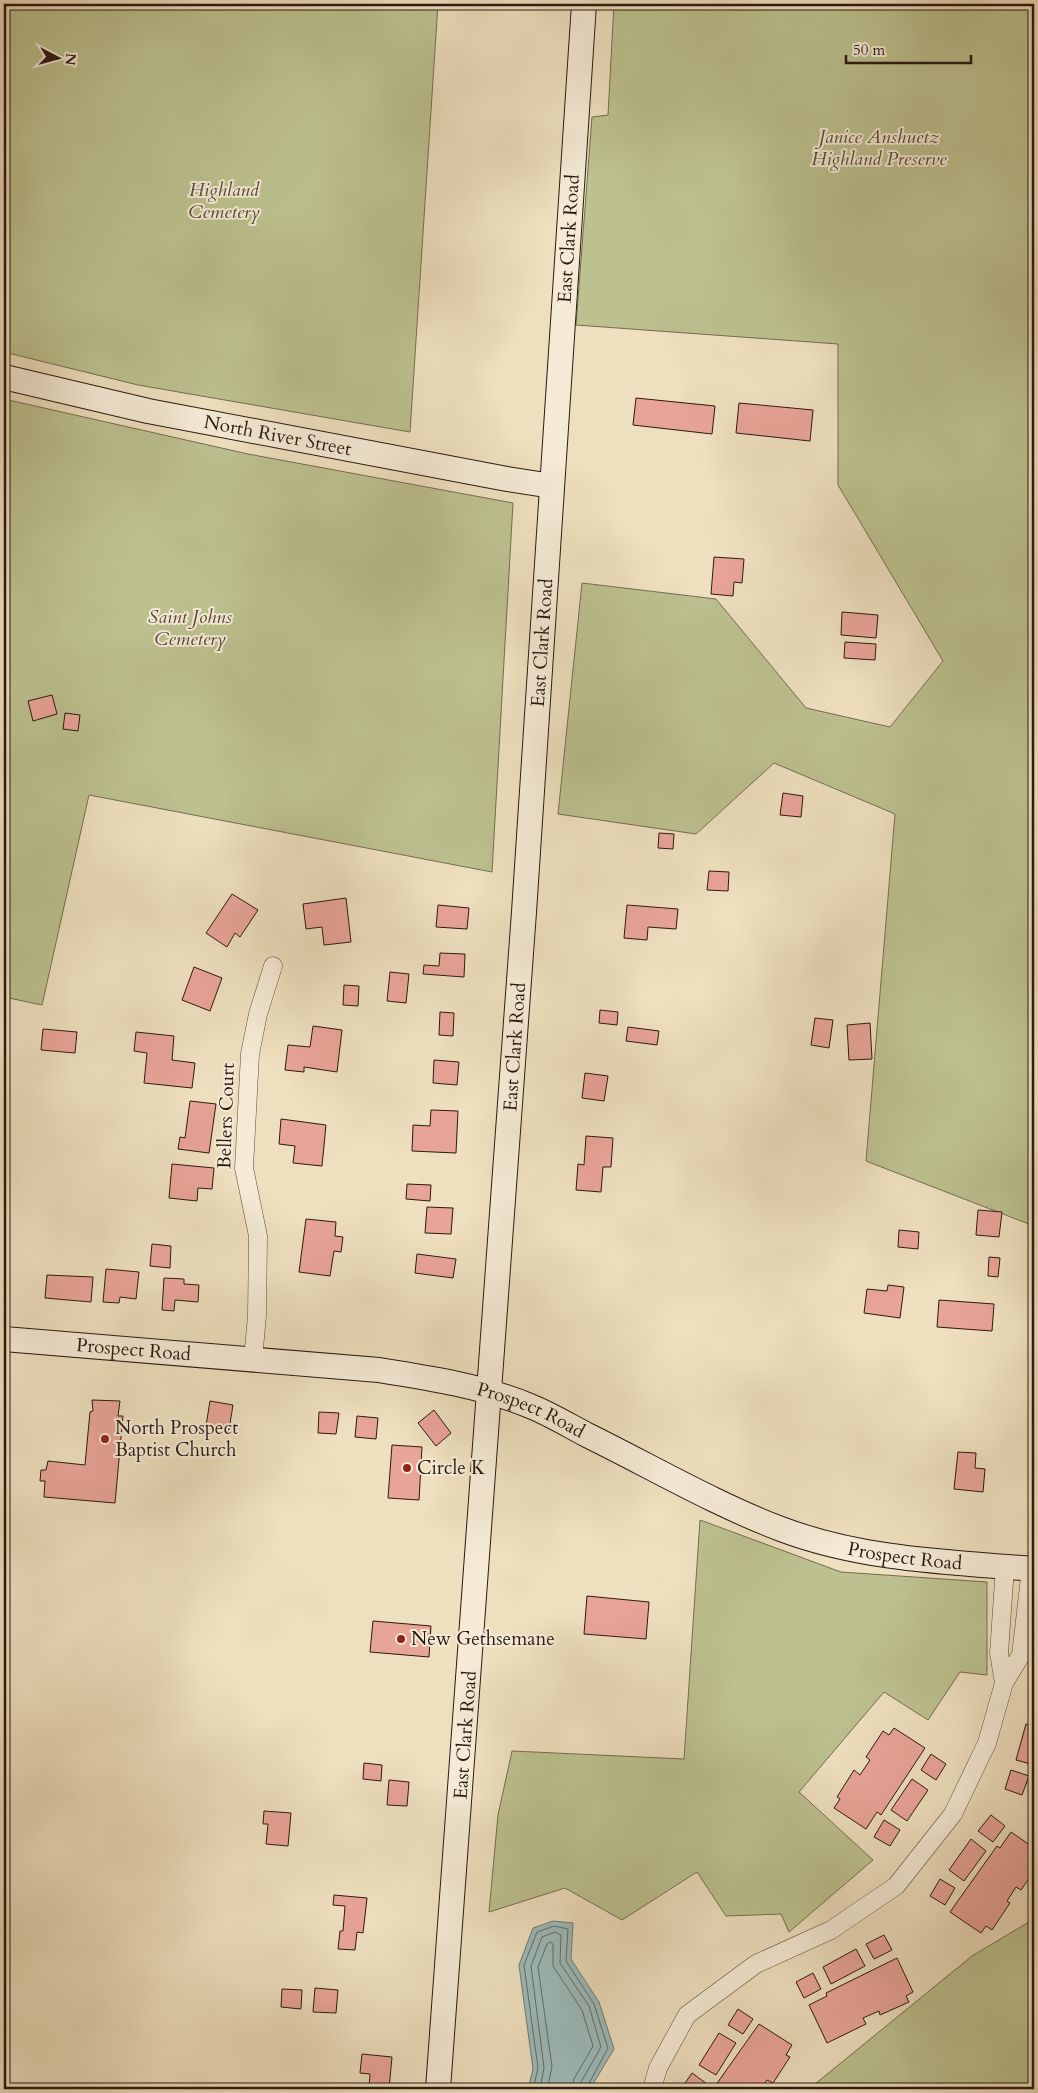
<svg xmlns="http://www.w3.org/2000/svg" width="1038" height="2093" font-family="Cardo,serif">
<rect width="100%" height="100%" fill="#eedfbe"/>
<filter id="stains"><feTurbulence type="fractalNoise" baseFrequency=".004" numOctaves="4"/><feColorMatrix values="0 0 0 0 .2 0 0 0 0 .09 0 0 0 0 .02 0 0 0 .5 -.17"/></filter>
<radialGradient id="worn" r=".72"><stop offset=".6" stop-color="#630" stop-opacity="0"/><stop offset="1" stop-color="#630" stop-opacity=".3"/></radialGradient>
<path fill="#bcc18f" stroke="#736d50" d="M4,4H438L410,432L138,385L4,352Z
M614,4H1034V1226L866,1161L895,814L774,763L696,834L558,814L582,583L716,599L806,708L890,727L943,661L838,485V344L576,325L592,117L608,115Z
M4,399L248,454L513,503L492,872L89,795L42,1005L4,997Z
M700,1520L841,1572L987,1582V1675L960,1672L928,1720L884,1692L799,1792L873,1860L789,1932L781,1914L726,1916L697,1872L622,1920L565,1888L489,1912L498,1815L512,1751L684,1759Z
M1034,1919V2089H809L972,1956Z"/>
<path fill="#9cbbba" stroke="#6e7a77" d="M553,1921L573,1923L571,1959L599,2002L614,2049L590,2089H528L533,2069L519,1965L533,1928Z"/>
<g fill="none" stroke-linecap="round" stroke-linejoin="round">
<path stroke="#636a66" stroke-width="1" d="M533,2089L538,2068L524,1965L537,1932L554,1926L568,1929L566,1961L594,2004L608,2048L586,2089
M540,2089L544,2068L531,1966L542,1937L555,1932L561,1935L560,1963L589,2006L601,2047L581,2082L580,2089
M547,2089L552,2067L538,1967L547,1944L550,1942L553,1944V1966L582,2010L593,2046L574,2079L572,2089"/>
</g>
<path fill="#e9a498" stroke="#2a1912" d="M636,398L715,406L712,434L633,425Z
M739,403L813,410L810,441L736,433Z
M714,557L744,559L742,583L734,582L733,596L711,594Z
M842,612L878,615L876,638L841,635Z
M845,642L876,644L875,660L844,658Z
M52,695L57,714L33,721L28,701Z
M65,713L80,715L78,731L63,729Z
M783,793L803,796L801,817L780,815Z
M659,833L674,834L673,849L658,848Z
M709,871L729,872L728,891L707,890Z
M232,894L258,910L240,937L235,933L227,947L206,933Z
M346,898L351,942L324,945L322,927L306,929L303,904Z
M438,905L469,908L467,929L436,927Z
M627,905L678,909L676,929L648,927L647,940L624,938Z
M440,953L465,954L464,977L423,974L424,965L439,966Z
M194,967L222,978L210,1011L182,1000Z
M390,972L409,974L406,1003L387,1001Z
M344,985L359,986L358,1006L343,1005Z
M600,1010L618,1012L617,1025L599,1023Z
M440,1012L454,1013L453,1036L439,1035Z
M815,1018L833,1020L829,1048L811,1045Z
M870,1023L872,1059L849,1060L847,1025Z
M313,1026L342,1030L337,1072L304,1067V1072L285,1070L288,1045L310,1047Z
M628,1027L659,1031L657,1045L626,1041Z
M43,1029L77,1032L75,1053L41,1050Z
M136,1032L174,1036L172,1060L195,1063L192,1088L144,1083L147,1053L134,1051Z
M434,1060L459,1062L457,1085L433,1083Z
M585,1073L608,1076L604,1101L582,1098Z
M190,1101L216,1104L209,1153L178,1149L180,1137L185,1138Z
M431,1110L458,1111L456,1153L412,1151L413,1125L430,1126Z
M281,1119L326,1125L322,1166L293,1163L295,1146L279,1144Z
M586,1136L613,1138L611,1167H603L601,1192L576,1190L578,1164L584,1165Z
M172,1164L214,1168L212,1189L198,1188L197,1201L169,1198Z
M407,1184L431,1185L430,1201L406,1199Z
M427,1207L453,1208L451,1234L425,1233Z
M978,1210L1002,1212L999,1237L976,1235Z
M306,1219L336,1222L335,1236L343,1237L341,1252L334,1251L330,1276L299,1272Z
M899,1230L919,1232L918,1249L898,1247Z
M152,1244L171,1246L170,1268L150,1266Z
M417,1254L456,1259L453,1278L415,1273Z
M989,1257L1000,1258L998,1277L988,1276Z
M106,1269L139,1272L136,1299L120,1297L119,1303L103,1302Z
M47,1275L93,1277L91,1302L45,1298Z
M164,1278L184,1279V1284L199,1285L198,1302L175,1300L174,1311L162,1310Z
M888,1285L904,1287L900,1318L864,1313L867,1289L887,1291Z
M939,1300L994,1304L992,1331L937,1327Z
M92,1400L120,1401L118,1416H123L115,1503L44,1497L45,1481H40L41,1470H46L48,1461L85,1465L90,1412L93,1411Z
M210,1401L233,1405L229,1430L206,1426Z
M434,1410L451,1433L436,1446L418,1423Z
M319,1412L339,1413L336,1434L318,1433Z
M357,1416L378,1418L376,1439L355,1437Z
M392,1445L422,1447L419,1500L388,1498Z
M958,1452L976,1453L975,1468L985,1469L983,1492L954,1489Z
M587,1596L649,1602L646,1639L584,1634Z
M373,1621L431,1626L429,1657L370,1652Z
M1026,1724L1034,1726V1765L1016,1760Z
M894,1728L925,1748L881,1815L877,1812L866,1829L834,1808L840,1799L837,1797L854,1770L860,1775L870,1760L866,1757L883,1731L889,1735Z
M931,1754L946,1764L936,1780L921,1770Z
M364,1763L382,1765L381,1781L363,1779Z
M1011,1770L1029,1776L1022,1795L1005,1789Z
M912,1779L928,1790L907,1821L891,1810Z
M389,1780L409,1782L407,1806L387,1805Z
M264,1811L291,1813L288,1846L266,1844L268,1824H263Z
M991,1815L1005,1826L993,1842L978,1831Z
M884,1820L900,1830L890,1846L874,1837Z
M1011,1832L1034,1848V1871L1021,1890L1016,1887L1007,1901L1010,1903L992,1930L986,1926L981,1933L950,1912L997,1846L1000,1848Z
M971,1839L986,1851L964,1881L949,1870Z
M940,1879L955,1888L945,1905L930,1896Z
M334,1895L367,1898L363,1933L357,1932L355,1950L338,1949L340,1931H343L345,1906L333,1905Z
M884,1935L892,1950L874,1959L866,1944Z
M856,1949L865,1966L831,1984L823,1967Z
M897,1958L913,1992L906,1996L909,2002L880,2015L879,2011L863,2018L866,2024L827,2043L809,2005L827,1996L826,1993Z
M813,1973L821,1989L804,1998L796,1982Z
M315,1988L338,1990L336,2013L313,2012Z
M282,1989L302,1990L301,2009L281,2007Z
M738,2009L753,2019L743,2034L728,2025Z
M759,2024L792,2045L786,2055L790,2057L773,2083L767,2080L761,2089H713Z
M719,2033L736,2043L716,2075L699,2065Z
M362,2054L392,2057L389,2089L369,2087L370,2074L360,2073Z
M692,2073L707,2084L703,2089H681Z"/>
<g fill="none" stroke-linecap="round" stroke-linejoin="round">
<g stroke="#5b4a3d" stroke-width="19">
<path id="street" d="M253,1359L257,1316L258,1236L244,1168L250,1054L258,1014L273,966
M1004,1683L999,1653L1005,1567
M652,2089L658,2068L687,2015L756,1964L831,1930L896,1886L953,1814L987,1743L1004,1683L1021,1655L1031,1569"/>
</g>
<g stroke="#2a1912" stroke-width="26">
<g id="secondary">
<path id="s1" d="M4,377L148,411L507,479L552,486"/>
<path id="s2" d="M4,1339L379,1370C430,1378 482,1386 530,1406C550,1414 568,1425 587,1435C650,1466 717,1505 781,1529C863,1560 949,1562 1034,1569"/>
<path id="s3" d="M438,2089C493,1395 539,699 584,4"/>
</g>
</g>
<use href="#street" stroke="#f4ead5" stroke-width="18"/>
<use href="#secondary" stroke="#f4ead5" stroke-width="24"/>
</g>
<g fill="#8f2418" stroke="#f4ead5" stroke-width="2">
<circle cx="105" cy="1439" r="5"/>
<circle cx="407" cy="1468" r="5"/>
<circle cx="401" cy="1639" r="5"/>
</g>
<g text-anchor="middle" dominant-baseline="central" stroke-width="4" stroke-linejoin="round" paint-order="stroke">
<g font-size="19" font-style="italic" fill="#564b38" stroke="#f4ead5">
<text x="879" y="137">Janice Anshuetz<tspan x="879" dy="22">Highland Preserve</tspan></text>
<text x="224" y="190">Highland<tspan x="224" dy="22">Cemetery</tspan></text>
<text x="190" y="617">Saint Johns<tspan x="190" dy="22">Cemetery</tspan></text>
</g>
<g font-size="19" fill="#2a1912" stroke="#f4ead5">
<text stroke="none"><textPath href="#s3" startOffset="1855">East Clark Road</textPath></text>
<text stroke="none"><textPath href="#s1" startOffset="280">North River Street</textPath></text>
<text stroke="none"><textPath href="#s3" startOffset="1450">East Clark Road</textPath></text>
<text stroke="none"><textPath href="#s3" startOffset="1045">East Clark Road</textPath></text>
<text transform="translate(226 1116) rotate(-88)">Bellers Court</text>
<text stroke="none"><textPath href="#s2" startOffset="130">Prospect Road</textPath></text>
<text stroke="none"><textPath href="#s2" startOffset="534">Prospect Road</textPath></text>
<text stroke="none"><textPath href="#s2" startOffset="939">Prospect Road</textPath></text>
<text stroke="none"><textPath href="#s3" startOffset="355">East Clark Road</textPath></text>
</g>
<g font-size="19" fill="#2a1912" stroke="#f4ead5" text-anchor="start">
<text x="115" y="1428">North Prospect<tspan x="115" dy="22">Baptist Church</tspan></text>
<text x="417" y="1468">Circle K</text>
<text x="411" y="1639">New Gethsemane</text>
</g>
</g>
<rect width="1038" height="2093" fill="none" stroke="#eedfbe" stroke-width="20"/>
<rect x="5" y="5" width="1028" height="2083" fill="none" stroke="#2a1912" stroke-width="2.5"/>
<rect x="10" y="10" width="1018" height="2073" fill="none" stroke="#2a1912"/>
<g transform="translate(58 58) rotate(96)" stroke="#f4ead5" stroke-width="4" paint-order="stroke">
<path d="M0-4L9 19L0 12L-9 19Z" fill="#2a1912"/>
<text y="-8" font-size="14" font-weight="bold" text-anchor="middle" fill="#2a1912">N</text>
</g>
<path d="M846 55v8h125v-8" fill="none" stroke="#2a1912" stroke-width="2.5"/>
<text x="853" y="55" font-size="15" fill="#2a1912" stroke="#f4ead5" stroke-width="4" paint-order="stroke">50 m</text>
<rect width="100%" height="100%" filter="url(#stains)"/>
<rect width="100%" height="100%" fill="url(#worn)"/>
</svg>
